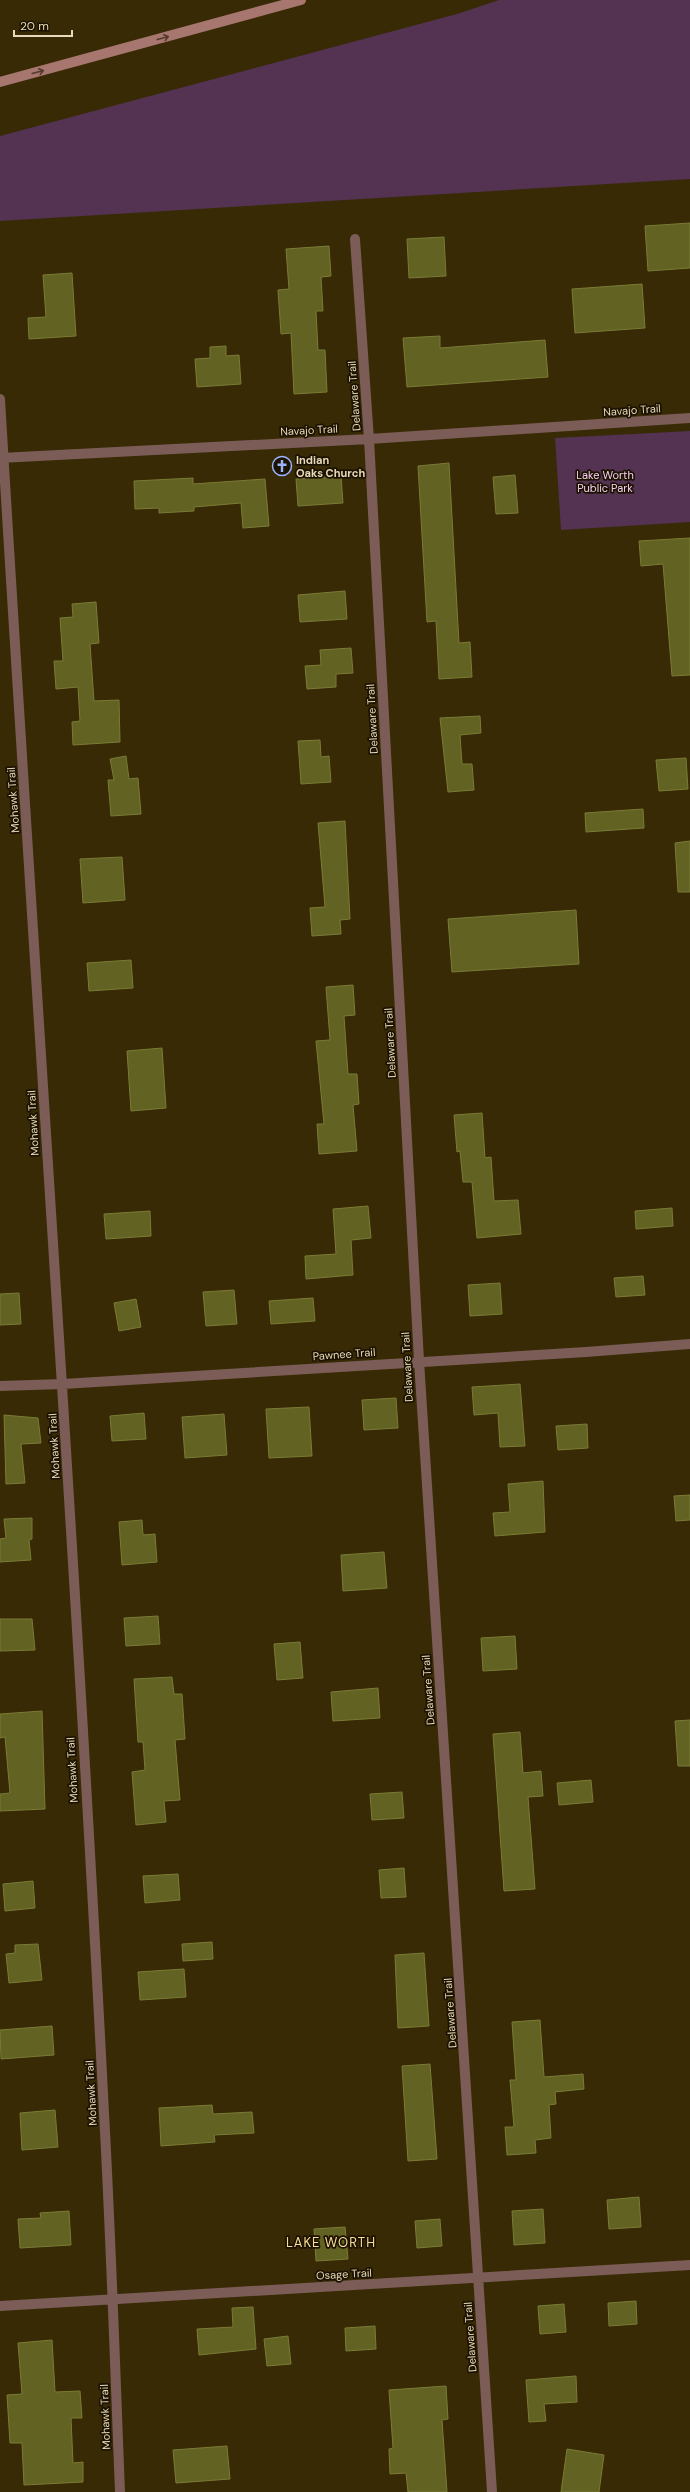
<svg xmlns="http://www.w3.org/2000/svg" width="690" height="2492" font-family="'DM Sans',sans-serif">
<rect width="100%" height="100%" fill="#372a05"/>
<path fill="#533351" d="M499,0H690V179L0,221V136L457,14Z
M690,431V522L561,530L555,438Z"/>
<path fill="#626223" stroke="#7b7b36" d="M690,223V268L648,271L645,226Z
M444,237L446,276L409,278L407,239Z
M329,246L331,276L321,277L323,311H316L318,350H325L327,392L294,394L291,333L281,334L278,290L289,289L286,249Z
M72,273L76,336L29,339L28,318L46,317L43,275Z
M642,284L645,328L575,333L572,289Z
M440,336V348L545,340L548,377L407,387L403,338Z
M226,346V356L239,355L241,384L197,387L195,359L210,358V347Z
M449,463L459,643L470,642L472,677L439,679L436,621L427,622L418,466Z
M515,475L518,513L496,514L493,477Z
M341,476L343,503L298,506L296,479Z
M193,478V484L265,479L269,526L243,528L241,503L194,507V511L159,513V508L135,509L134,481Z
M690,538V675L672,676L663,564L641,566L639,541Z
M345,591L347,619L300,622L298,595Z
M96,602L99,643L90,644L94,701L119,700L120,742L73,745L72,722L80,721L78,687L56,689L54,661H63L60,618L73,617L72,604Z
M351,648L353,673L336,674V687L307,689L305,666L321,665L320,650Z
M480,716L481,733L460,735L462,764H472L474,790L448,792L440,718Z
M320,740L321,757L329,756L331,782L301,784L298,741Z
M126,756L129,779L138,778L141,814L111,816L108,780H114L110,759Z
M686,758L688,789L659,791L656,760Z
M643,809L644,828L586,832L585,813Z
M345,821L350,919L340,920L341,934L312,936L310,908L325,907L318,823Z
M690,841V892H678L675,843Z
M122,857L125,900L83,903L80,859Z
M576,910L579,964L452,972L448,919Z
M131,960L133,988L89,991L87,963Z
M353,985L355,1015L344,1016L348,1074H357L359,1104L353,1105L357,1151L319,1154L317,1124H324L316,1041L330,1040L326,987Z
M162,1048L166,1108L131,1111L127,1051Z
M482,1113L485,1158L491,1157L494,1201L518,1200L521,1234L477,1238L472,1182H463L460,1151L457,1152L454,1115Z
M368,1206L371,1238L351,1240L353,1275L306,1279L305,1256L336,1254L333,1209Z
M672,1208L673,1226L636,1229L635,1211Z
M150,1211L151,1236L106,1239L104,1214Z
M643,1276L645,1295L616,1297L614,1278Z
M500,1283L502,1314L470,1316L468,1285Z
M234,1290L237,1324L206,1326L203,1292Z
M19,1293L21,1324L0,1325V1294Z
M313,1298L315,1321L271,1324L269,1301Z
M136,1299L141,1327L119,1331L114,1303Z
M520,1384L525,1446L500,1447L498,1413L474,1415L472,1387Z
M396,1398L398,1428L364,1430L362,1400Z
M309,1407L312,1456L269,1458L266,1409Z
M144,1413L146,1439L112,1441L110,1416Z
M224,1414L227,1455L185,1458L182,1417Z
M4,1415L38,1418L41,1443L21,1444L25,1483L6,1484Z
M587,1424L588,1448L558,1450L556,1426Z
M543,1481L545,1532L495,1536L493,1513L510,1512L508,1484Z
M690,1495V1520L676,1521L674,1496Z
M32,1518V1539L29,1540L31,1560L0,1562V1539L6,1538L4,1519Z
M142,1520L143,1535L155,1534L157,1562L122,1565L119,1522Z
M384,1552L387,1588L343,1591L341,1555Z
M158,1616L160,1644L126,1646L124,1618Z
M0,1619H32L35,1650L0,1651Z
M515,1636L517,1669L483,1671L481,1638Z
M300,1642L303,1678L277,1680L274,1644Z
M172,1677L174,1694H182L185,1739L175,1740L180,1800L164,1801L166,1822L136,1825L132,1772L145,1770L143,1742H138L134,1679Z
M378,1688L380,1718L333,1721L331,1692Z
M42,1711L45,1809L0,1811V1794L10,1793L5,1737L0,1738V1714Z
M690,1720V1766H678L675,1721Z
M520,1732L523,1773L541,1771L543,1796L528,1797L535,1889L504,1891L493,1734Z
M591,1780L593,1802L559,1805L557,1783Z
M402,1792L404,1818L372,1820L370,1794Z
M404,1868L406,1897L381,1898L379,1870Z
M178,1874L180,1900L145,1903L143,1876Z
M33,1881L35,1908L5,1911L3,1884Z
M212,1942L213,1959L183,1961L182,1944Z
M38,1944L42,1980L9,1983L6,1954L15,1953V1945Z
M424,1953L429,2026L398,2028L395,1955Z
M184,1969L186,1997L140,2000L138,1972Z
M540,2020L544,2077L583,2074L584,2089L555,2092L556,2104L549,2105L551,2138L535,2140L536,2153L507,2155L505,2127H514L510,2080H516L512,2022Z
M52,2026L54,2055L1,2059L0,2030Z
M430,2064L437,2159L408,2161L402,2066Z
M212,2105L213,2114L252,2112L254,2133L214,2135L215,2142L161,2146L159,2108Z
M55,2110L58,2147L22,2150L20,2113Z
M639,2197L641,2227L609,2229L607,2200Z
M543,2209L545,2243L514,2245L512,2211Z
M69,2211L71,2245L20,2248L18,2219L41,2218L40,2213Z
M440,2219L442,2246L417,2248L415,2221Z
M345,2227L348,2259L316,2261L314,2229Z
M636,2301L637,2324L609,2326L608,2303Z
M564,2304L566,2332L540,2334L538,2306Z
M253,2307L256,2349L199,2355L197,2329L233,2327L232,2308Z
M375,2326L376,2349L346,2351L345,2328Z
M288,2336L291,2364L267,2366L264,2339Z
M52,2340L55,2392L80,2391L82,2418H71L73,2463L83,2462V2482L24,2485L22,2443H10L7,2395L22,2394L18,2343Z
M576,2376L577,2402L544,2404L546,2421L529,2422L526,2380Z
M446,2386L448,2419L442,2420L447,2492H408L406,2473L390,2474L389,2449L393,2448L389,2390Z
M227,2446L230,2479L176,2483L173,2450Z
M567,2449L604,2455L599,2492H561Z"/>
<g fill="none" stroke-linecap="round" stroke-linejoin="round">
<path stroke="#7b5c57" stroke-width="10" d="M355,239L369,439L419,1361L492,2492
M0,399C34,971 75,1542 104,2113C111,2239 115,2366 120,2492
M0,458L369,439L690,418
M0,1386L63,1384L586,1352L690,1344
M0,2306L690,2265"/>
<path stroke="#a7776f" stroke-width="10" d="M0,82L301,0"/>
</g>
<defs><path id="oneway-shaft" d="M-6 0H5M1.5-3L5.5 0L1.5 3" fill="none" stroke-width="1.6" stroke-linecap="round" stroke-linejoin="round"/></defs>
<g stroke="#543a2c">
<use href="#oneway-shaft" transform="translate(163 38) rotate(-15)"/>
<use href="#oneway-shaft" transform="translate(38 72) rotate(-15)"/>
</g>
<defs>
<g id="church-ring" transform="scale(1)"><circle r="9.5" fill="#1c1200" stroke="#9ab5fd" stroke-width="1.5"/><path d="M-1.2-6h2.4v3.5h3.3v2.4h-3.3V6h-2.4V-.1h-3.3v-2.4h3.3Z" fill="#9ab5fd"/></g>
</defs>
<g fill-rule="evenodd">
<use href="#church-ring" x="282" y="466"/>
</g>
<g text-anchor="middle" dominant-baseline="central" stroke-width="3.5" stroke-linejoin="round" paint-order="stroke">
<g font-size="11" fill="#e8daba" stroke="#1c1200">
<text transform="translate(354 396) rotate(-94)">Delaware Trail</text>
<text transform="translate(632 410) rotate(-4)">Navajo Trail</text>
<text transform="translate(309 430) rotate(-3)">Navajo Trail</text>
<text transform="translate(372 719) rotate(-93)">Delaware Trail</text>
<text transform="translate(13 800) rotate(-94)">Mohawk Trail</text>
<text transform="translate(390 1043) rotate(-93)">Delaware Trail</text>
<text transform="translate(33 1123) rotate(-93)">Mohawk Trail</text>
<text transform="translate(344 1354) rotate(-4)">Pawnee Trail</text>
<text transform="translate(407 1367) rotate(-93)">Delaware Trail</text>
<text transform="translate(54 1446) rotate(-93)">Mohawk Trail</text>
<text transform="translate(428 1690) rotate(-94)">Delaware Trail</text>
<text transform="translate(72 1770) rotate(-93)">Mohawk Trail</text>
<text transform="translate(450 2013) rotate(-94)">Delaware Trail</text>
<text transform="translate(91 2093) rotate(-93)">Mohawk Trail</text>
<text transform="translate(344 2274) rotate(-3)">Osage Trail</text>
<text transform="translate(470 2337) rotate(-94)">Delaware Trail</text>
<text transform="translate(105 2417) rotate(-92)">Mohawk Trail</text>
</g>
<g font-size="11" font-weight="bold" fill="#e8daba" stroke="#1c1200" text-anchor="start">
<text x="296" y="460">Indian<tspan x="296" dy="13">Oaks Church</tspan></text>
</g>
<g font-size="11" fill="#f7cef4" stroke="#1c1200">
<text x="605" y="475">Lake Worth<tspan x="605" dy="13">Public Park</tspan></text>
</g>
<g font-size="13" letter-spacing="1" fill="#f8dc98" stroke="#1c1200">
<text x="331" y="2242">LAKE WORTH</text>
</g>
</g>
<path d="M14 30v6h58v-6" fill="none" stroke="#e8daba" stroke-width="2"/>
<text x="20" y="30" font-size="12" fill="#e8daba" stroke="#1c1200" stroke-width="3" paint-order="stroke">20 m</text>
</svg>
